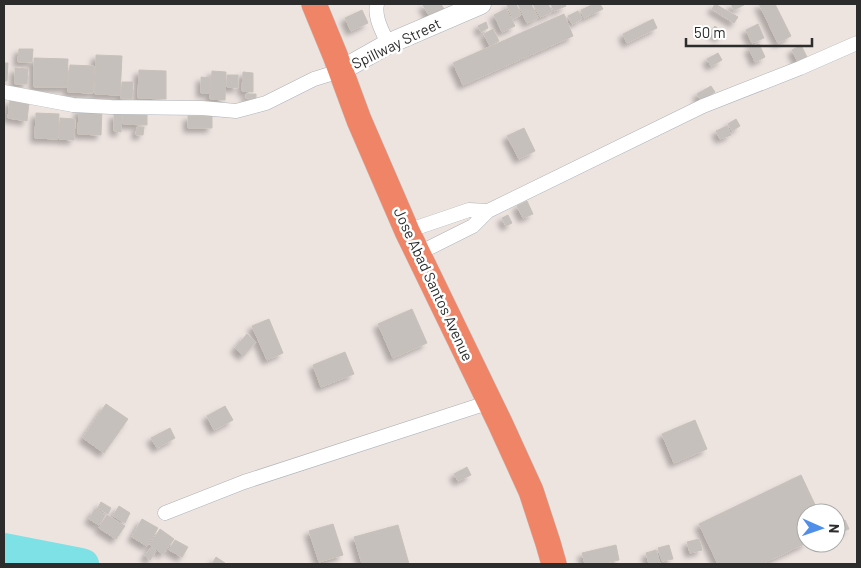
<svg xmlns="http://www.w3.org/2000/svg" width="861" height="568" font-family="Barlow,sans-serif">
<defs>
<filter id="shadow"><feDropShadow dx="-4.5" dy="4.5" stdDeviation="2.5" flood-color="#0004"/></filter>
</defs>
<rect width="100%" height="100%" fill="#ede4e0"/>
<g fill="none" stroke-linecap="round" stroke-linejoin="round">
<path stroke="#7de1e5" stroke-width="30" d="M4,548L81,563L84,564"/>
</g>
<path fill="#c5c0bb" stroke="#c8c0ba" filter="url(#shadow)" d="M425,4H441L444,9L430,17L423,5Z
M510,4H516L521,15L513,19L507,5Z
M518,4H531L538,18L527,23Z
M533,4H548L552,12L540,17Z
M551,4H565L566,6L554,11Z
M594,4H600L603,9L584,18L581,10Z
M715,4L738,17L734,23L712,9Z
M731,4H743L744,5L734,10Z
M759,4H775L791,36L778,43Z
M506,9L515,26L502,32L494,15Z
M362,10L368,23L351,31L345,18Z
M578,11L582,19L572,24L568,16Z
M564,14L573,36L463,85L453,63Z
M653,19L657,28L627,43L623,34Z
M486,22L488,28L481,32L478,26Z
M758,24L764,38L752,43L746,30Z
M715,26L723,33L719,38L711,31Z
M493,29L499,41L490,46L484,34Z
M759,44L765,57L755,62L749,48Z
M801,45L807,57L798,62L792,50Z
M19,49H33L32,62H18Z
M718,53L722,60L711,66L707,59Z
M96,55L122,56L120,95L95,94Z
M34,58L68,59L67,87H34Z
M4,63H8L7,81H4Z
M70,65L94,66L93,93L68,92Z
M15,68L28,69L27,84H15Z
M139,70L166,71V99L138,98Z
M212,71L226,72L225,100L210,99Z
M243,72L253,73V92L242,91Z
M227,75H238V88L227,87Z
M201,77L211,78L209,93H201Z
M122,82H133L132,99H121Z
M711,86L715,92L701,101L697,94Z
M246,94H256V99L246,98Z
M10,100L29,102L27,121L8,118Z
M79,109L102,110L101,135L78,134Z
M123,109L147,110V125L123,124Z
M36,113L59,114L58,139L35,138Z
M114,114H122L121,132L114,131Z
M188,116H212V128H188Z
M60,118L75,119L74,140L59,139Z
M736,119L740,126L732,131L728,124Z
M727,126L731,135L720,139L716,131Z
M137,127H144L143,135H136Z
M524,128L535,151L519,159L507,136Z
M527,201L533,214L523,218L517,206Z
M508,215L512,223L506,226L502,218Z
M412,309L427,343L393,358L378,324Z
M269,319L283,353L267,360L252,326Z
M247,334L256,342L243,356L235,348Z
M345,352L354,374L321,387L313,365Z
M106,404L128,419L104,453L83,438Z
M225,406L233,420L214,430L207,416Z
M695,420L707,449L674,463L662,434Z
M170,428L175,438L157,448L151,438Z
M467,467L471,475L458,481L454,474Z
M801,475L819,513H806V543L762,564H718L699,524Z
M101,502L111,508L108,514L98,508Z
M119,506L130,513L125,523L113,516Z
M95,509L105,515L99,525L89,519Z
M107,515L125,526L116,539L99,528Z
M142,519L158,528L147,546L132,537Z
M845,520L849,529L837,534L836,524Z
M333,524L343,555L319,562L309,531Z
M398,525L409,564H362L354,537Z
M160,529L174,539L163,554L150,545Z
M699,539L702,550L690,553L687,542Z
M175,540L188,547L182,557L169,550Z
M616,545L619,560L600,564H585L582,553Z
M669,545L673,559L662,561L658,548Z
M151,547L156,551L150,560L145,556Z
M656,550L660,564H649L646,553Z
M216,557L225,563L224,564H212Z"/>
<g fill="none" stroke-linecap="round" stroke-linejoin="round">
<g stroke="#acb1b7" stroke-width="15">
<path id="street" d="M377,4C374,18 383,32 388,44
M4,92L73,105L111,107L202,108L236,111L266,103L314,79L340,71
M407,231L469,210L488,211
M417,254L473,226L488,211L703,106L800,68L857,43
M165,513L244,482L490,402"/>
</g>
<g stroke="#acb1b7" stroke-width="21">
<path id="secondary" d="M340,71L388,44L481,4"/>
</g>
<g stroke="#c4c4c4" stroke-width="26">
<path id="highway" d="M314,4L335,55L359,120L407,231L500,423L531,491L548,543L554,564"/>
</g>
<use href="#street" stroke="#fff" stroke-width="14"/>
<use href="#secondary" stroke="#fff" stroke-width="20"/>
<use href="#highway" stroke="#f08467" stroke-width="25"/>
</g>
<g text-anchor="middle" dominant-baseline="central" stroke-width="5" stroke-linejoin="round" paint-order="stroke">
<g font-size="15" fill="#2c2c2c" stroke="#fff">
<text transform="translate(396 43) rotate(-26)">Spillway Street</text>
<text transform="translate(434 284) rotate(65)">Jose Abad Santos Avenue</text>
</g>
</g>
<rect width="861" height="568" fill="none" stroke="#2c2c2c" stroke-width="10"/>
<g transform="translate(821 528) rotate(92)"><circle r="24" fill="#ffffff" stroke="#ababab"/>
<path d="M0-4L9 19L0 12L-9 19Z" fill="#4f8fea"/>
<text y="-8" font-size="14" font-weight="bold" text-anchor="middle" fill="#2c2c2c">N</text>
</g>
<path d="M686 38v8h126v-8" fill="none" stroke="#2c2c2c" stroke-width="2.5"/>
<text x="694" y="38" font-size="15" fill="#2c2c2c" stroke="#ffffff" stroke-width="4" paint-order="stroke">50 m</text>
</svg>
